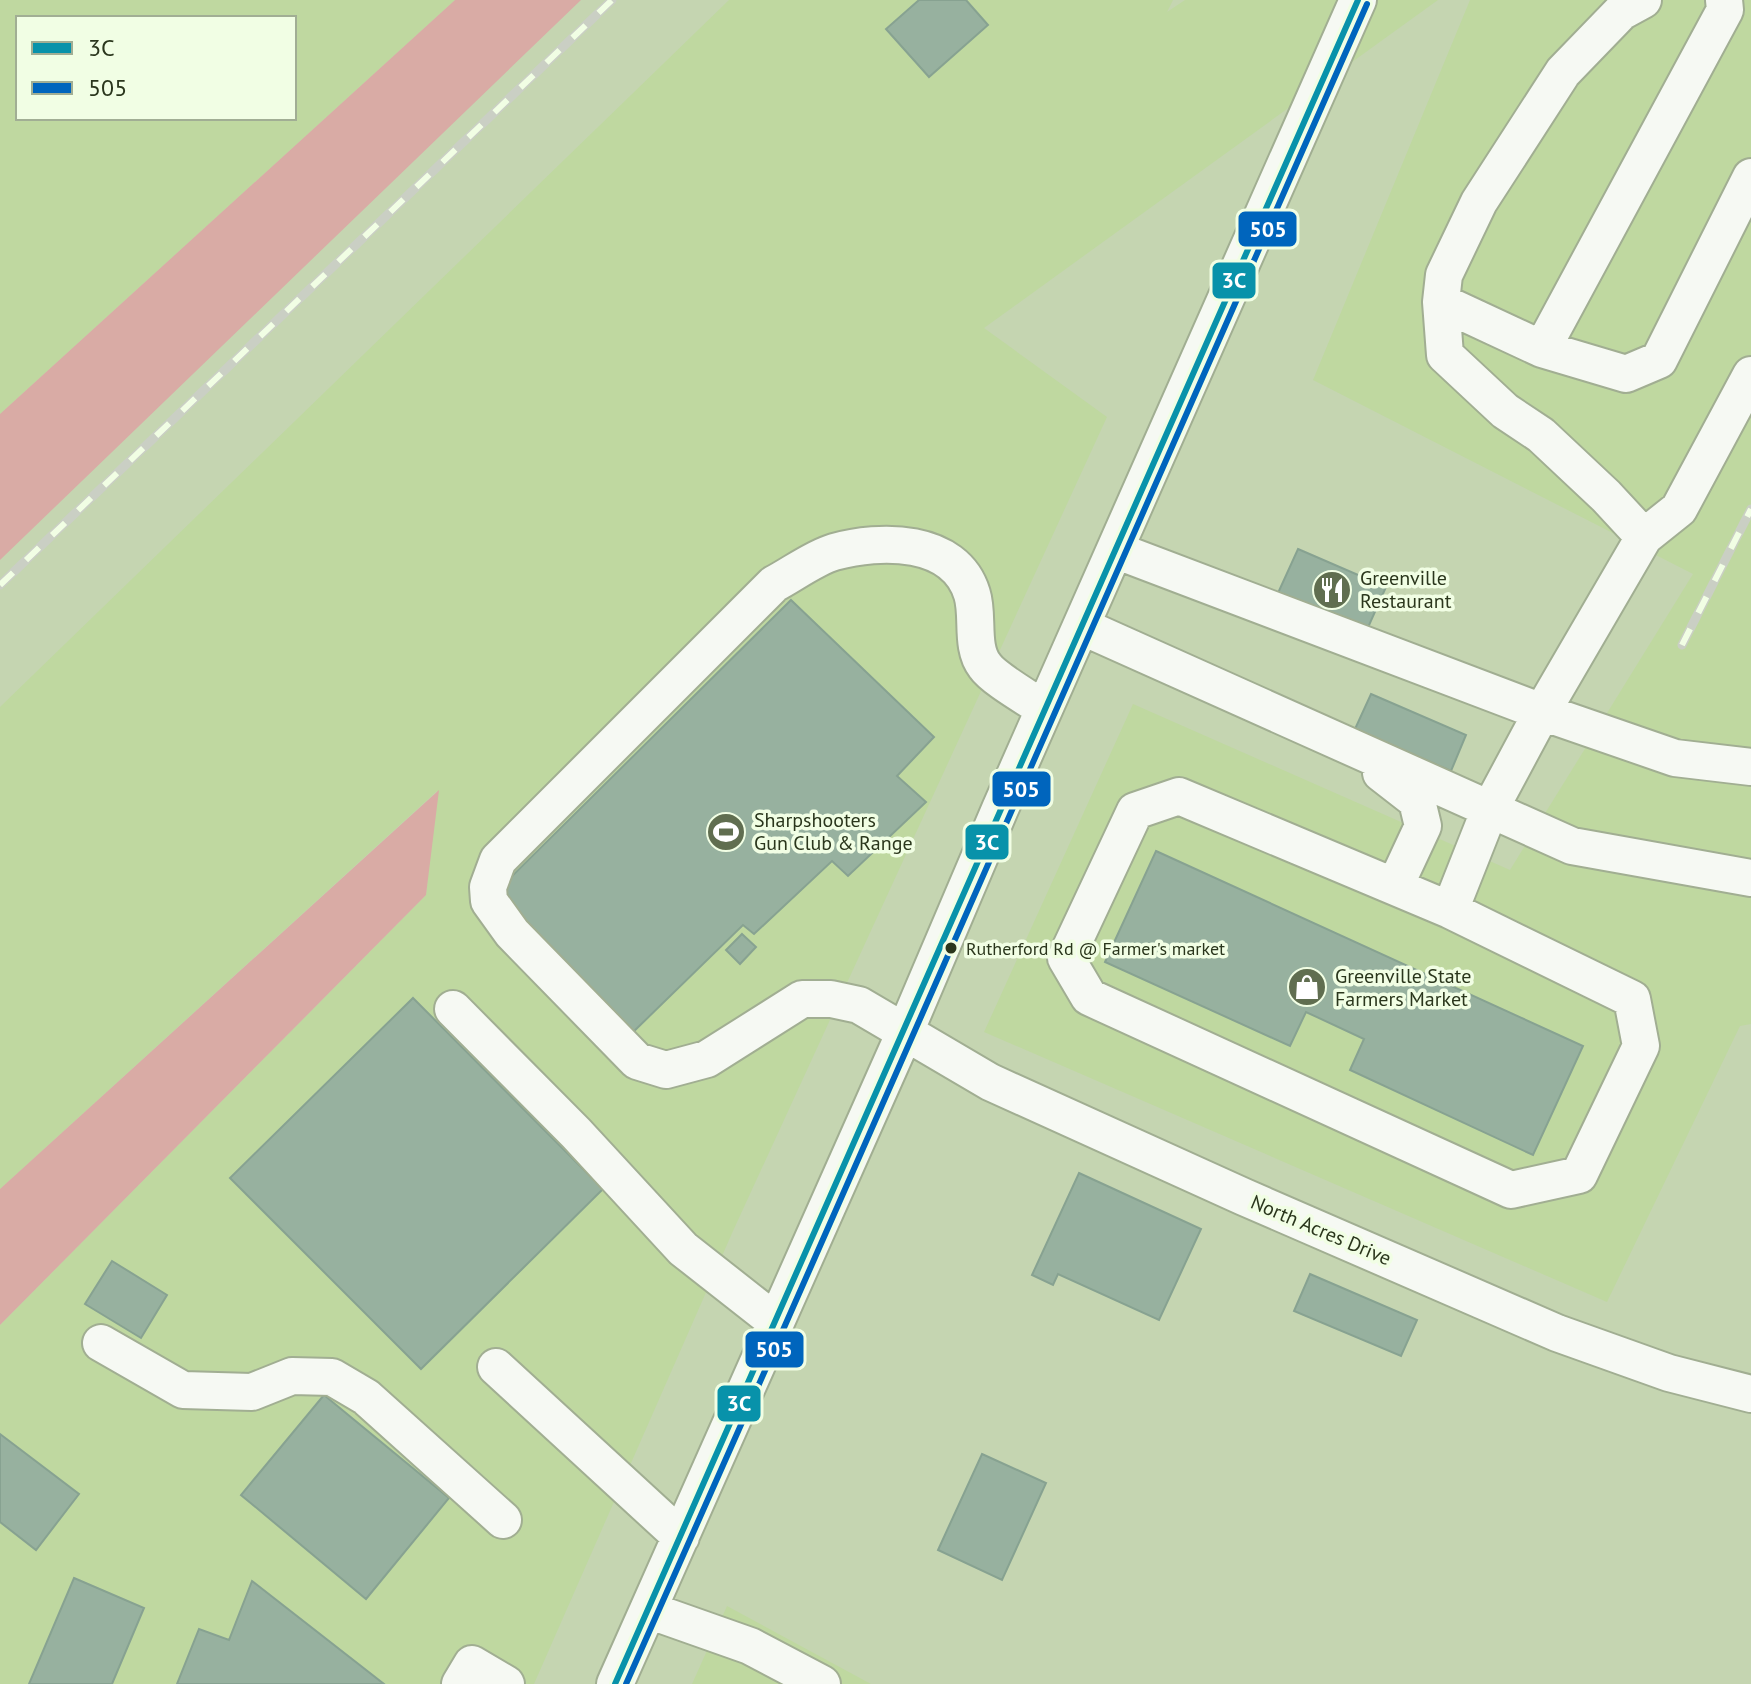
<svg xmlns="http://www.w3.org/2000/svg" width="1751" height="1684" font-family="'PT Sans',sans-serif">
<rect width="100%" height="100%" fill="#c5d5b1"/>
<path fill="#bfd8a0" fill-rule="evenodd" d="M0,0H455L0,414ZM18,18H294V118H18Z
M729,0H1173L1167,12L1185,0H1438L984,328L1107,417L733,1231L534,1684H0V1325L426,895L437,791L0,1189V707Z
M1470,0H1751V1024L1740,1026L1607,1302L984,1032L1133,704L1510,870L1693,574L1313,380Z
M727,1606L871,1684H692Z"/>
<path fill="#d9aba5" d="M455,0H581L0,560V414Z
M439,790L426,895L0,1325V1189Z"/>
<path fill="#97b19f" stroke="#87a291" stroke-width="2" d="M919,0H966L988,25L929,77L886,29Z
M1298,549L1386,587L1366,632L1278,593Z
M791,600L934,737L897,776L926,802L848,876L832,861L754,934L743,925L628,1037L490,898Z
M1371,694L1466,735L1451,771L1355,729Z
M1156,851L1583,1046L1533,1155L1350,1070L1364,1039L1306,1012L1290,1046L1105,962Z
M742,934L756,947L740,964L726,950Z
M413,998L603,1189L421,1369L230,1178Z
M1079,1173L1201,1229L1159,1320L1058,1274L1053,1285L1032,1275Z
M112,1261L167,1295L141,1338L85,1304Z
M1310,1274L1417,1320L1401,1356L1294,1311Z
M324,1395L449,1498L366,1599L241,1495Z
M0,1434L79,1494L36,1550L0,1522Z
M982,1454L1046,1483L1002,1580L938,1550Z
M74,1578L144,1608L112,1684H29Z
M252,1581L384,1684H177L199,1629L229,1640Z"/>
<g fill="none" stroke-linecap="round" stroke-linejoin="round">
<g stroke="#a1ae92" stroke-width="40">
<path id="minor" d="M1441,302L1542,349L1725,10L1724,0
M1542,349L1626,374L1659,360L1751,177
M1644,537L1679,509L1751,375
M1115,550L1542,712L1675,758L1751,767
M1081,626L1572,846L1751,878
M1044,709C1030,699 994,679 985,666C970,647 979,616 972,594C955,538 880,539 834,552C814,558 793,574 774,584L498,860L488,887L489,901L512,933L637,1061L666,1070L707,1059L802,999H831L859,1005L990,1082L1244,1197L1557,1333L1669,1373L1751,1394
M1381,773L1417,801L1423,826L1395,886
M1179,796L1450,910L1632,999L1641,1046L1579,1175L1511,1190L1089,997L1066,958L1135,811Z
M1450,910L1490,809L1542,712L1644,537L1606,496L1541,435L1505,411L1445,355L1441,302L1444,275L1479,202L1563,72L1621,12L1643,0
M453,1009L576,1133L683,1249L776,1322
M101,1343L183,1390L252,1392L292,1376L332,1377L366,1397L503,1520
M496,1367L681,1537
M648,1610L750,1646L822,1684
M460,1684L472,1664L506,1684
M615,1684L905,1032L1000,809L1358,0"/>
</g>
<use href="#minor" stroke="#f6f9f3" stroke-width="36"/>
<g stroke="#cacfc4" stroke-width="9">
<path id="rail" d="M0,585L612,0
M1682,645L1751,509"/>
</g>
<use href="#rail" stroke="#f1fee4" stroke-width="6" stroke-dasharray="18" stroke-linecap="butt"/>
<g stroke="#f1fee4" stroke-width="12">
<path id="bus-1" d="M615,1684C864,1123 1110,561 1358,0"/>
</g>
<g stroke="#f1fee4" stroke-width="12">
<path id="bus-2" d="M626,1684C875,1125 1119,564 1367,4"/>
</g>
<use href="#bus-1" stroke="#0892aa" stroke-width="6"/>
<use href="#bus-2" stroke="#0065bd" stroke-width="6"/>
</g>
<defs>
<g id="restaurant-disc" transform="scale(2)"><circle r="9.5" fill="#606e50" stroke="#f1fee4"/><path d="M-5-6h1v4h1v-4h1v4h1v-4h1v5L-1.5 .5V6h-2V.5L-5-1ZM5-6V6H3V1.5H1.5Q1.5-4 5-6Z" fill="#fff"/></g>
<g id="stadium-disc" transform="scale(2)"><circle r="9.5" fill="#606e50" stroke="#f1fee4"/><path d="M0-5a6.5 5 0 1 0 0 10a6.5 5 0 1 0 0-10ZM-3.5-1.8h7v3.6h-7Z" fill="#fff"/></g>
<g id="shop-disc" transform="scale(2)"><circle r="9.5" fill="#606e50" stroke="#f1fee4"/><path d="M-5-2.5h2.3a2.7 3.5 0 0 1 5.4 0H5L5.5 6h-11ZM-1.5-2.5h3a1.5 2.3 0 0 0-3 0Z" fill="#fff"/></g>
</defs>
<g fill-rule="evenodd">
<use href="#restaurant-disc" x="1332" y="590"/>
<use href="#stadium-disc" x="726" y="832"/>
<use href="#shop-disc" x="1307" y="987"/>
</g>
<circle fill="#2a361c" stroke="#f1fee4" stroke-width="3" cx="951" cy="948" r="7"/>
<g text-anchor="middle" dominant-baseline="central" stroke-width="7" stroke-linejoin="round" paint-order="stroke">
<g font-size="18" fill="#2a361c" stroke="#f1fee4" text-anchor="start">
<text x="966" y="948">Rutherford Rd @ Farmer's market</text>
</g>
<g font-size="20" fill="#2a361c" stroke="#f1fee4" text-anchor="start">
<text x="1360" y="578">Greenville<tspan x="1360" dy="23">Restaurant</tspan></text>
<text x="754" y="820">Sharpshooters<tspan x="754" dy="23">Gun Club &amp; Range</tspan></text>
<text x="1335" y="976">Greenville State<tspan x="1335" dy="23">Farmers Market</tspan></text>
</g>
<g font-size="20" fill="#2a361c" stroke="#f1fee4">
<text transform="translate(1321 1230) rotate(23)">North Acres Drive</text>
</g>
</g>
<g stroke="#f1fee4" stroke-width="3">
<rect x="1237" y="210" width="61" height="38" rx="8" fill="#0065bd"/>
<rect x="1211" y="261" width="46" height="39" rx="8" fill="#0892aa"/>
<rect x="991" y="770" width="61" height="38" rx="8" fill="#0065bd"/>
<rect x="964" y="823" width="46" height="38" rx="8" fill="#0892aa"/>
<rect x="744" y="1330" width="61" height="39" rx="8" fill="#0065bd"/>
<rect x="716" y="1384" width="46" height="39" rx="8" fill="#0892aa"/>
</g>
<g font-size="22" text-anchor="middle" font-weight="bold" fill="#fff">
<text x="1268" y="237">505</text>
<text x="1234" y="288">3C</text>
<text x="1021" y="797">505</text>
<text x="987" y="850">3C</text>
<text x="774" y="1357">505</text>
<text x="739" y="1411">3C</text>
</g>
<rect x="16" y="16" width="280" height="104" fill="#f1fee4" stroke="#a1ae94" stroke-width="2"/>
<rect x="32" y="42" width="40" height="12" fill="#0892aa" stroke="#a1ae94" stroke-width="2"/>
<text x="88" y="56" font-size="24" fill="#2a361c">3C</text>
<rect x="32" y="82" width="40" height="12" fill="#0065bd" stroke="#a1ae94" stroke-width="2"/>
<text x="88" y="96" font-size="24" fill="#2a361c">505</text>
</svg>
